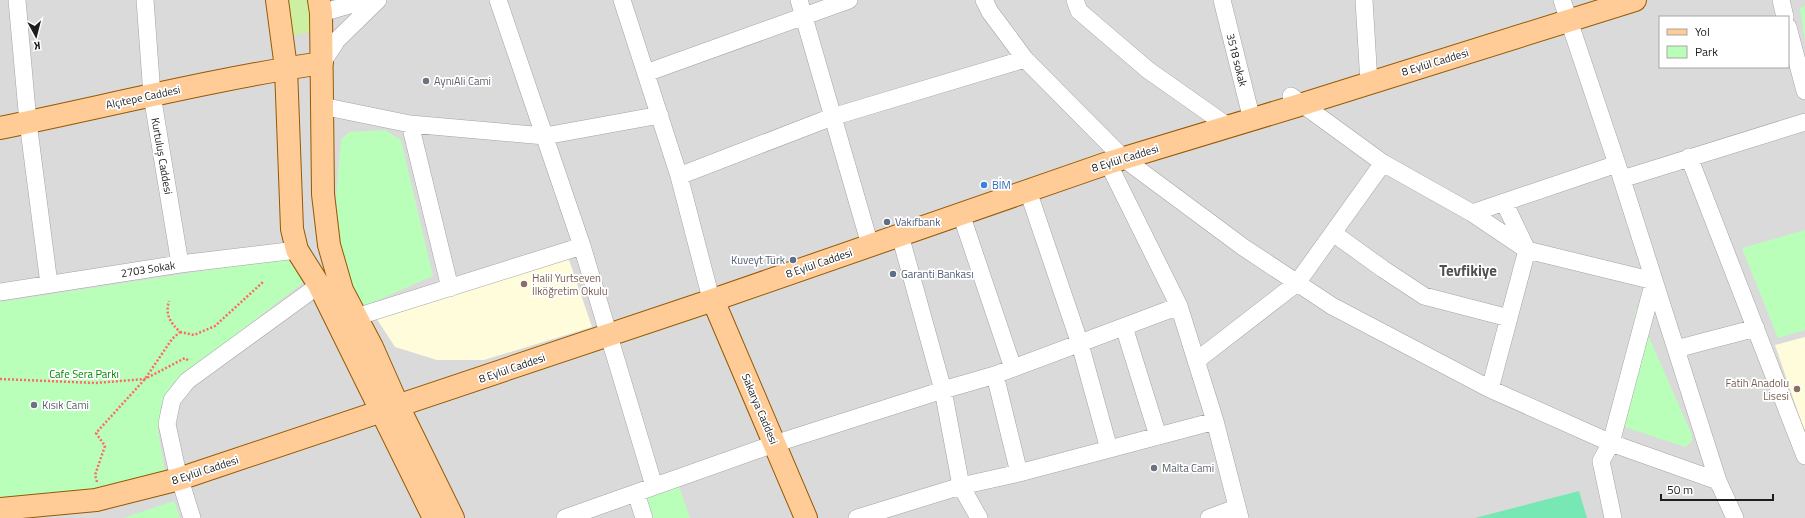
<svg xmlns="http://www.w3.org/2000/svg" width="1805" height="518" font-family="'Titillium Web',sans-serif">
<rect width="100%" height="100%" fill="#efeae1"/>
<path fill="#dbdada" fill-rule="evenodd" d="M0,0H1805V518H0ZM1660,17H1788V67H1660Z"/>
<path fill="#fffcdb" d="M567,254L592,327L484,360H437L395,347L373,313Z
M1805,337V433L1775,345Z"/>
<path fill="#cdefa2" d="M282,0H310L311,32L286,37Z"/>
<path fill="#b9ffba" d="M1805,6V42L1800,8Z
M385,130L401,140L433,276L362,307L343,261L336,199L341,140L349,132Z
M1805,230V330L1778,338L1742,248Z
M287,258L304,282L173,383L161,406L158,430L165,472L99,490L0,499V302Z
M1636,308L1692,435V441L1685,447L1616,424Z
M678,484L690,518H648L644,501L653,492Z
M174,501L180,518H123Z"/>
<path fill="#77e7b4" d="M1579,491L1587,518H1475Z"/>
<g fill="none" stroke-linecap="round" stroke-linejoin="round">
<g stroke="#a4a4a4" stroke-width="18">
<path id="minor" d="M17,0L28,122L49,284
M145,0L152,95L180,264
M498,0L582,246L654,486
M622,0L679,176L709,291L713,300
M799,0L870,245
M984,0L990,12L1025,59L1123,158L1243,247L1332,306L1490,389L1611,443L1718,481
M1075,0L1079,11L1148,70L1229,127
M1222,0L1252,120
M1364,0L1369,83
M1562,0L1617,164L1718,481L1735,518
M1781,0L1785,17
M321,13L367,0
M1788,27L1805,91
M322,63L337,40L378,0
M646,73L849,0
M1291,96L1383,163L1472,213L1527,250L1654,281L1611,443L1601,461L1613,518
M322,106L410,124
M1689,157L1805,456
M1108,163L1179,306L1215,421L1240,518
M679,176L832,117L1025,59
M1622,179L1805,122
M1028,191L1080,344L1109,449
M1472,213L1617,164
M961,214L1013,368
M1333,233L1383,269L1424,296L1509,318
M900,235L943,390L961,486L979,518
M450,288L410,124L545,136L660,115
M0,292L180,264L297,250
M356,317L582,246
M1124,327L1158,436
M1676,349L1756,328
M1196,361L1297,283L1383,163
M995,375L1019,473
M1490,389L1527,250L1504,202
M636,493L644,518
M192,518L177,470L167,424L172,400L187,381L319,285
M565,518L774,444L943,390L995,375L1179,306
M857,518L961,486L1019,473L1215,421
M1209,518L1236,508"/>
</g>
<g stroke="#965900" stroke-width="24">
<path id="major" d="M277,0L286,68L292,229L297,250L319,285L434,518
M319,0L321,13L323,194L329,245L342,290L372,347L398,406L453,518
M0,128C107,106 214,79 322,63
M713,300L806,518
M0,509L96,500L179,479L713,300L1108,163L1303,104L1635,0"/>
</g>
<path stroke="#ff6863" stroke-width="2.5" stroke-dasharray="2 2" stroke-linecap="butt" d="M180,332L194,335L215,326L263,282
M0,379L95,383L145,379L185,358L189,361
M97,482L95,475L105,446L96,433L145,379L172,339L180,332C170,322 165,315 169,301"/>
<use href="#minor" stroke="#fff" stroke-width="17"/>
<use href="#major" stroke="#ffcb97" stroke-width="22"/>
</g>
<g fill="#6b7280" stroke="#fff" stroke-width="1.5">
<circle cx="426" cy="81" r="4"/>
<circle cx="34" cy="405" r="4"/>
<circle cx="1154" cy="468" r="4"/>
</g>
<circle fill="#3f7fe0" stroke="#fff" stroke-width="1.5" cx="984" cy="185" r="4"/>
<g fill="#5c6f8a" stroke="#fff" stroke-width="1.5">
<circle cx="887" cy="222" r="4"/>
<circle cx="793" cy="260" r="4"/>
<circle cx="893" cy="274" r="4"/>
</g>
<g fill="#8d6e63" stroke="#fff" stroke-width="1.5">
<circle cx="524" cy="284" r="4"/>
<circle cx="1797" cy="389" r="4"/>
</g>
<g text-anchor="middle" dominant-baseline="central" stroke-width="3.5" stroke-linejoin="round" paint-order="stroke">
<g font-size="11" fill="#1d1d1d" stroke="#fff">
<text transform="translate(1237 60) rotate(76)">3518 sokak</text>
<text transform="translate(1435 62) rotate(-17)">8 Eylül Caddesi</text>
<text transform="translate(143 97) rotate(-12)">Alçıtepe Caddesi</text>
<text transform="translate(162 156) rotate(80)">Kurtuluş Caddesi</text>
<text transform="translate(1125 158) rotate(-17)">8 Eylül Caddesi</text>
<text transform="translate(819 263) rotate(-19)">8 Eylül Caddesi</text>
<text transform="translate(148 269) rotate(-9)">2703 Sokak</text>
<text transform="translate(512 368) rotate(-19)">8 Eylül Caddesi</text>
<text transform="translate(760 409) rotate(67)">Sakarya Caddesi</text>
<text transform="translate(205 470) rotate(-18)">8 Eylül Caddesi</text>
</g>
<g font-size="11" fill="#5b616d" stroke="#fff" text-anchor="start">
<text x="434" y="81">AynıAli Cami</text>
<text x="42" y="405">Kısık Cami</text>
<text x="1162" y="468">Malta Cami</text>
</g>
<g font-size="11" fill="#366cbe" stroke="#fff" text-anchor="start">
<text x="992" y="185">BİM</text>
</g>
<g font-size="11" fill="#4e5e75" stroke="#fff" text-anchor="start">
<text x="895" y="222">Vakıfbank</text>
<text x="785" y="260" text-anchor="end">Kuveyt Türk</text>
<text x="901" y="274">Garanti Bankası</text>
</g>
<g font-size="11" fill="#785e54" stroke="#fff" text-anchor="start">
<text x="532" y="278">Halil Yurtseven<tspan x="532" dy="13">İlköğretim Okulu</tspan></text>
<text x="1789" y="383" text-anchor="end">Fatih Anadolu<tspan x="1789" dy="13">Lisesi</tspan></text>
</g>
<g font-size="11" fill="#018502" stroke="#fff">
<text x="84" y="374">Cafe Sera Parkı</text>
</g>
<g font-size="15" font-weight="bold" fill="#505050" stroke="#fff">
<text x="1468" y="270">Tevfikiye</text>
</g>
</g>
<rect x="1659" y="16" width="130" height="52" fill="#ffffff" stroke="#a5a5a5"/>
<rect x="1667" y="29" width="20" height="6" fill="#ffcb97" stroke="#a5a5a5"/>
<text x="1695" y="36" font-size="12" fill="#1d1d1d">Yol</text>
<rect x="1667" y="46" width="20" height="12" fill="#b9ffba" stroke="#a5a5a5"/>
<text x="1695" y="56" font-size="12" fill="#1d1d1d">Park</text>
<g transform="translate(36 36) rotate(173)" stroke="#ffffff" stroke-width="3" paint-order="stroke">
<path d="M0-3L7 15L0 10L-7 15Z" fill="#1d1d1d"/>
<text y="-6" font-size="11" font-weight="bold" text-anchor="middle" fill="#1d1d1d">K</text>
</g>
<path d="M1661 494v6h112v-6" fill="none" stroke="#1d1d1d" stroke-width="2"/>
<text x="1667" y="494" font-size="12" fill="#1d1d1d" stroke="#ffffff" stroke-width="3" paint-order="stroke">50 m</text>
</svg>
